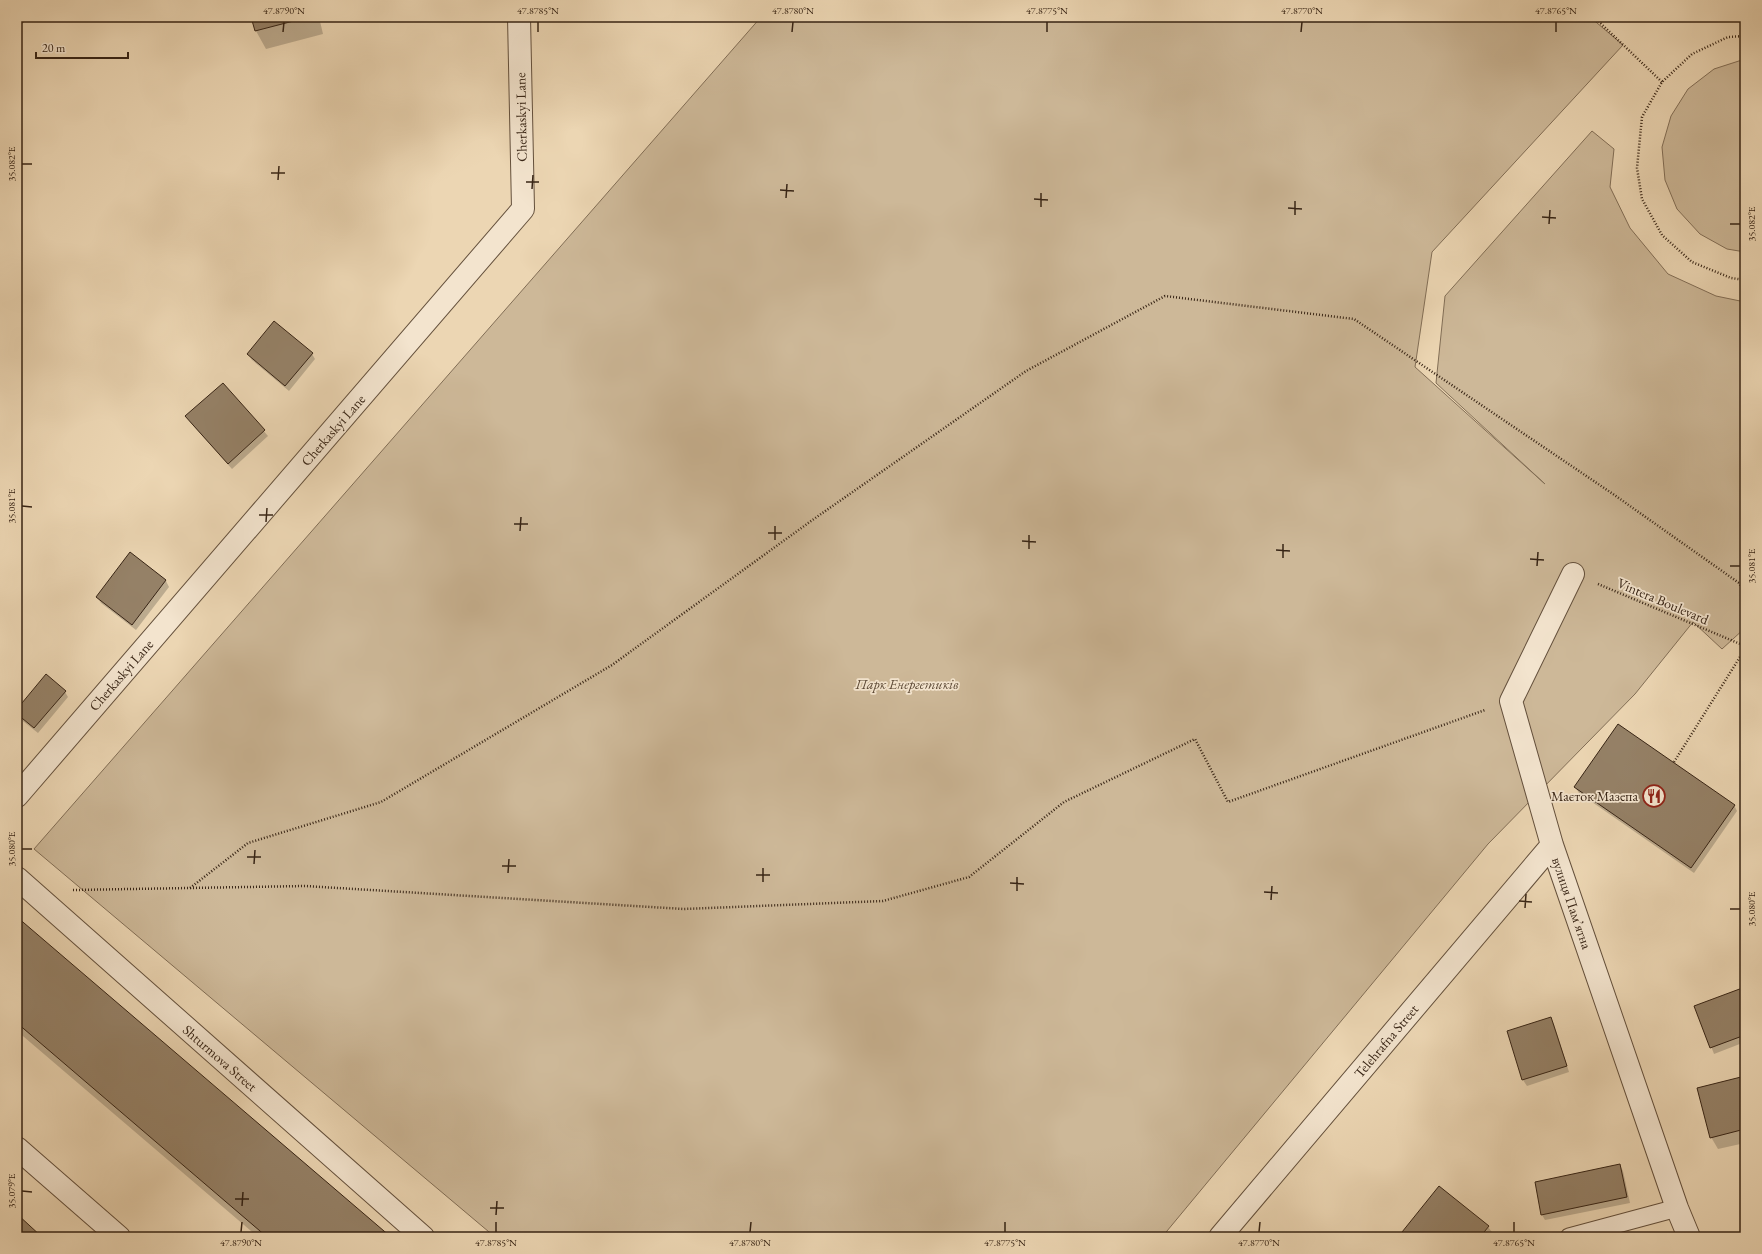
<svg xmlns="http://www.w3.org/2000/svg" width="1762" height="1254" font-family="'EB Garamond',serif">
<rect width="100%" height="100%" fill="#ecd6b3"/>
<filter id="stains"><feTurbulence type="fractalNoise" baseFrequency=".005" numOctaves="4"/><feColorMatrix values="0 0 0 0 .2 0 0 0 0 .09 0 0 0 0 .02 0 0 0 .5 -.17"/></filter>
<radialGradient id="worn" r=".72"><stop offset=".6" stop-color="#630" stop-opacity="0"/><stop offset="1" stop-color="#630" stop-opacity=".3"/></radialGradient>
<path fill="#cdb898" stroke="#826e56" d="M761,17H1590L1623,45L1432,252L1415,367L1545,484L1436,383L1445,296L1592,131L1614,149L1610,187L1630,228L1668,274L1716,296L1745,302V628L1722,649L1693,622L1635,694L1488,844L1162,1237H495L34,849Z
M1745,59V252L1727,249L1700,234L1677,209L1665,180L1662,147L1671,116L1688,89L1714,69Z"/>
<path fill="#ae997d" stroke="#7e6a53" d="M17,17H30L17,27Z"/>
<path fill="#0003" d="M252,17H319L323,34L266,49L256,31Z
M248,354H312L315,359L289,391L252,360Z
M223,384L268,436L232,469L190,422L187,416Z
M130,554L166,581L169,587L136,630L101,603L97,597Z
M65,692L68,697L38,733L19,718L17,714V710Z
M1575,787L1734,805L1737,811L1694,873L1579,793Z
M17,919L390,1237H258L17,1031Z
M1745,988V1042L1714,1054L1696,1006Z
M1551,1018L1554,1024L1569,1072L1527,1086L1523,1080L1508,1032Z
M1745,1077V1143L1718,1149L1711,1137Z
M1620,1165L1623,1171L1630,1203L1545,1220L1542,1215Z
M1488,1227L1492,1232L1488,1237H1400Z"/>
<path fill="#958167" stroke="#372415" d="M251,17H309L255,31Z
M274,321L313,353L285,386L247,354Z
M223,383L265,430L228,464L185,416Z
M130,552L166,580L132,625L96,597Z
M46,674L66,691L34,728L17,714V709Z
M1618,724L1735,805L1691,868L1574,787Z
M17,917L391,1237H267L17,1023Z
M1745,987V1035L1710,1048L1694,1006Z
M1551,1017L1567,1066L1522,1080L1507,1031Z
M1745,1076V1129L1710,1138L1697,1088Z
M1620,1164L1627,1197L1541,1215L1535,1182Z
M1439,1186L1489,1226L1480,1237H1398Z
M17,1214L42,1237H17Z"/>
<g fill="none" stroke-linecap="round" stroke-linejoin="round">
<g stroke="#64503c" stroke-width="19">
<path id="service" d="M1569,1237L1677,1208"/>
</g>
<g stroke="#64503c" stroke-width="24">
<path id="minor" d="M1573,574L1511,701L1552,845L1677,1208L1689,1237
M17,796L523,209L519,17
M17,878L423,1237
M17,1148L119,1237
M1220,1237L1552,845"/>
</g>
<path stroke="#372415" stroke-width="2.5" stroke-dasharray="1 2" stroke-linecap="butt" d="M1594,17L1662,82
M1745,36L1728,37L1692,54L1662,82L1642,117L1637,168L1642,199L1662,235L1692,262L1731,278L1745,280
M1598,584L1745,646
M1674,762L1745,649
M190,888L248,843L381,802L612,665L811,521L1026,371L1165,296L1354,319L1613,494L1739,583L1745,594
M73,890L305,886L684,909L883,901L969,877L1064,802L1195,739L1228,802L1485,710"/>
<use href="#service" stroke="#f3e4ce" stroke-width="17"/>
<use href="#minor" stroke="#f3e4ce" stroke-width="22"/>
</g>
<path fill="none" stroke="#372415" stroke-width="1.5" d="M283,32L284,22M538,32V22M792,32L793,22M1047,32V22M1301,32L1302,22M1556,32V22M22,164H32M271,173H285M278,180L279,166M526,182H539M532,189L533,175M780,190L794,191M786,198L787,184M1034,199L1048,200M1041,207V193M1288,208L1302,209M1295,215V201M1542,217L1556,218M1549,224L1550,210M1730,224H1740M22,506L32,507M259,515H273M266,522L267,508M514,524H528M520,531L521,517M768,533H782M775,540V526M1022,541L1036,542M1029,549V535M1276,550L1290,551M1283,558V544M1530,559L1544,560M1537,566L1538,552M1730,566H1740M22,849H32M247,857H261M254,864L255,850M502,866H516M508,873L509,859M756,875H770M763,882V868M1010,883L1024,884M1017,891V877M1264,892L1278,893M1271,900L1272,886M1519,901L1532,902M1525,908L1526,894M1730,909H1740M22,1191L32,1192M235,1199H249M242,1206L243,1192M490,1208H504M496,1215L497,1201M241,1232L242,1222M496,1232V1222M750,1232L751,1222M1005,1232V1222M1259,1232L1260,1222M1514,1232V1222"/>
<defs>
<g id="restaurant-ring" transform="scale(1.15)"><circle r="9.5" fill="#f3e4ce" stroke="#8f2418" stroke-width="1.5"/><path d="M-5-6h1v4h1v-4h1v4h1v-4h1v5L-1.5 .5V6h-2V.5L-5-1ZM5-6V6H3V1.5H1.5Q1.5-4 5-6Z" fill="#8f2418"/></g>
</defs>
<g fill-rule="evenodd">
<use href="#restaurant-ring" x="1654" y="796"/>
</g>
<g text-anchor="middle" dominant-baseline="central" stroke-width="3.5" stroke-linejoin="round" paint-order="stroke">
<g font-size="14" fill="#372415" stroke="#f3e4ce">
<text transform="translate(521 117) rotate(-91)">Cherkaskyi Lane</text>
<text transform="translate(333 430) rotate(-49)">Cherkaskyi Lane</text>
<text transform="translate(1663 601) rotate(23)">Vintera Boulevard</text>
<text transform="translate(121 675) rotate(-49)">Cherkaskyi Lane</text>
<text transform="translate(1572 903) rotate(71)">вулиця Пам’ятна</text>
<text transform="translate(1386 1041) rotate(-50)">Telehrafna Street</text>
<text transform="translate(220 1058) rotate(41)">Shturmova Street</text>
</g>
<g font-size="14" font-style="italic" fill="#5c4936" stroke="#f3e4ce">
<text x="907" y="684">Парк Енергетиків</text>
</g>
<g font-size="14" fill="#372415" stroke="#f3e4ce" text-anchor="end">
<text x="1638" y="796">Маєток Мазепа</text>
</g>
</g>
<rect width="1762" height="1254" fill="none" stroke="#ecd6b3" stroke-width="44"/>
<path d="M36 52v6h92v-6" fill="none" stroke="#372415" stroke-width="2"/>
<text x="42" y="52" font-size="12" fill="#372415" stroke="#f3e4ce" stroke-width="3" paint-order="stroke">20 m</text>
<rect x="22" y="22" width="1718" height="1210" fill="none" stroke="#372415" stroke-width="1.5"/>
<g font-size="10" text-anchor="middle" fill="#372415">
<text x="284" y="14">47.8790°N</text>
<text x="538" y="14">47.8785°N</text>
<text x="793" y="14">47.8780°N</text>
<text x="1047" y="14">47.8775°N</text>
<text x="1302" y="14">47.8770°N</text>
<text x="1556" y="14">47.8765°N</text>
<text transform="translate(11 164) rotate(-90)" y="4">35.082°E</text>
<text transform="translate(1751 224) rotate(-90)" y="4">35.082°E</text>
<text transform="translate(11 506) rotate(-90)" y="4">35.081°E</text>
<text transform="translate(1751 566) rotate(-90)" y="4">35.081°E</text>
<text transform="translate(11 849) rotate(-90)" y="4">35.080°E</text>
<text transform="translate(1751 909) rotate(-90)" y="4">35.080°E</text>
<text transform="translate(11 1191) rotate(-90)" y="4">35.079°E</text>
<text x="241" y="1246">47.8790°N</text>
<text x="496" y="1246">47.8785°N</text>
<text x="750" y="1246">47.8780°N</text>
<text x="1005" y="1246">47.8775°N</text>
<text x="1259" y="1246">47.8770°N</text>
<text x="1514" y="1246">47.8765°N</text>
</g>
<rect width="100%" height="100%" filter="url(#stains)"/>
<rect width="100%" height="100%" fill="url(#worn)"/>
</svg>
